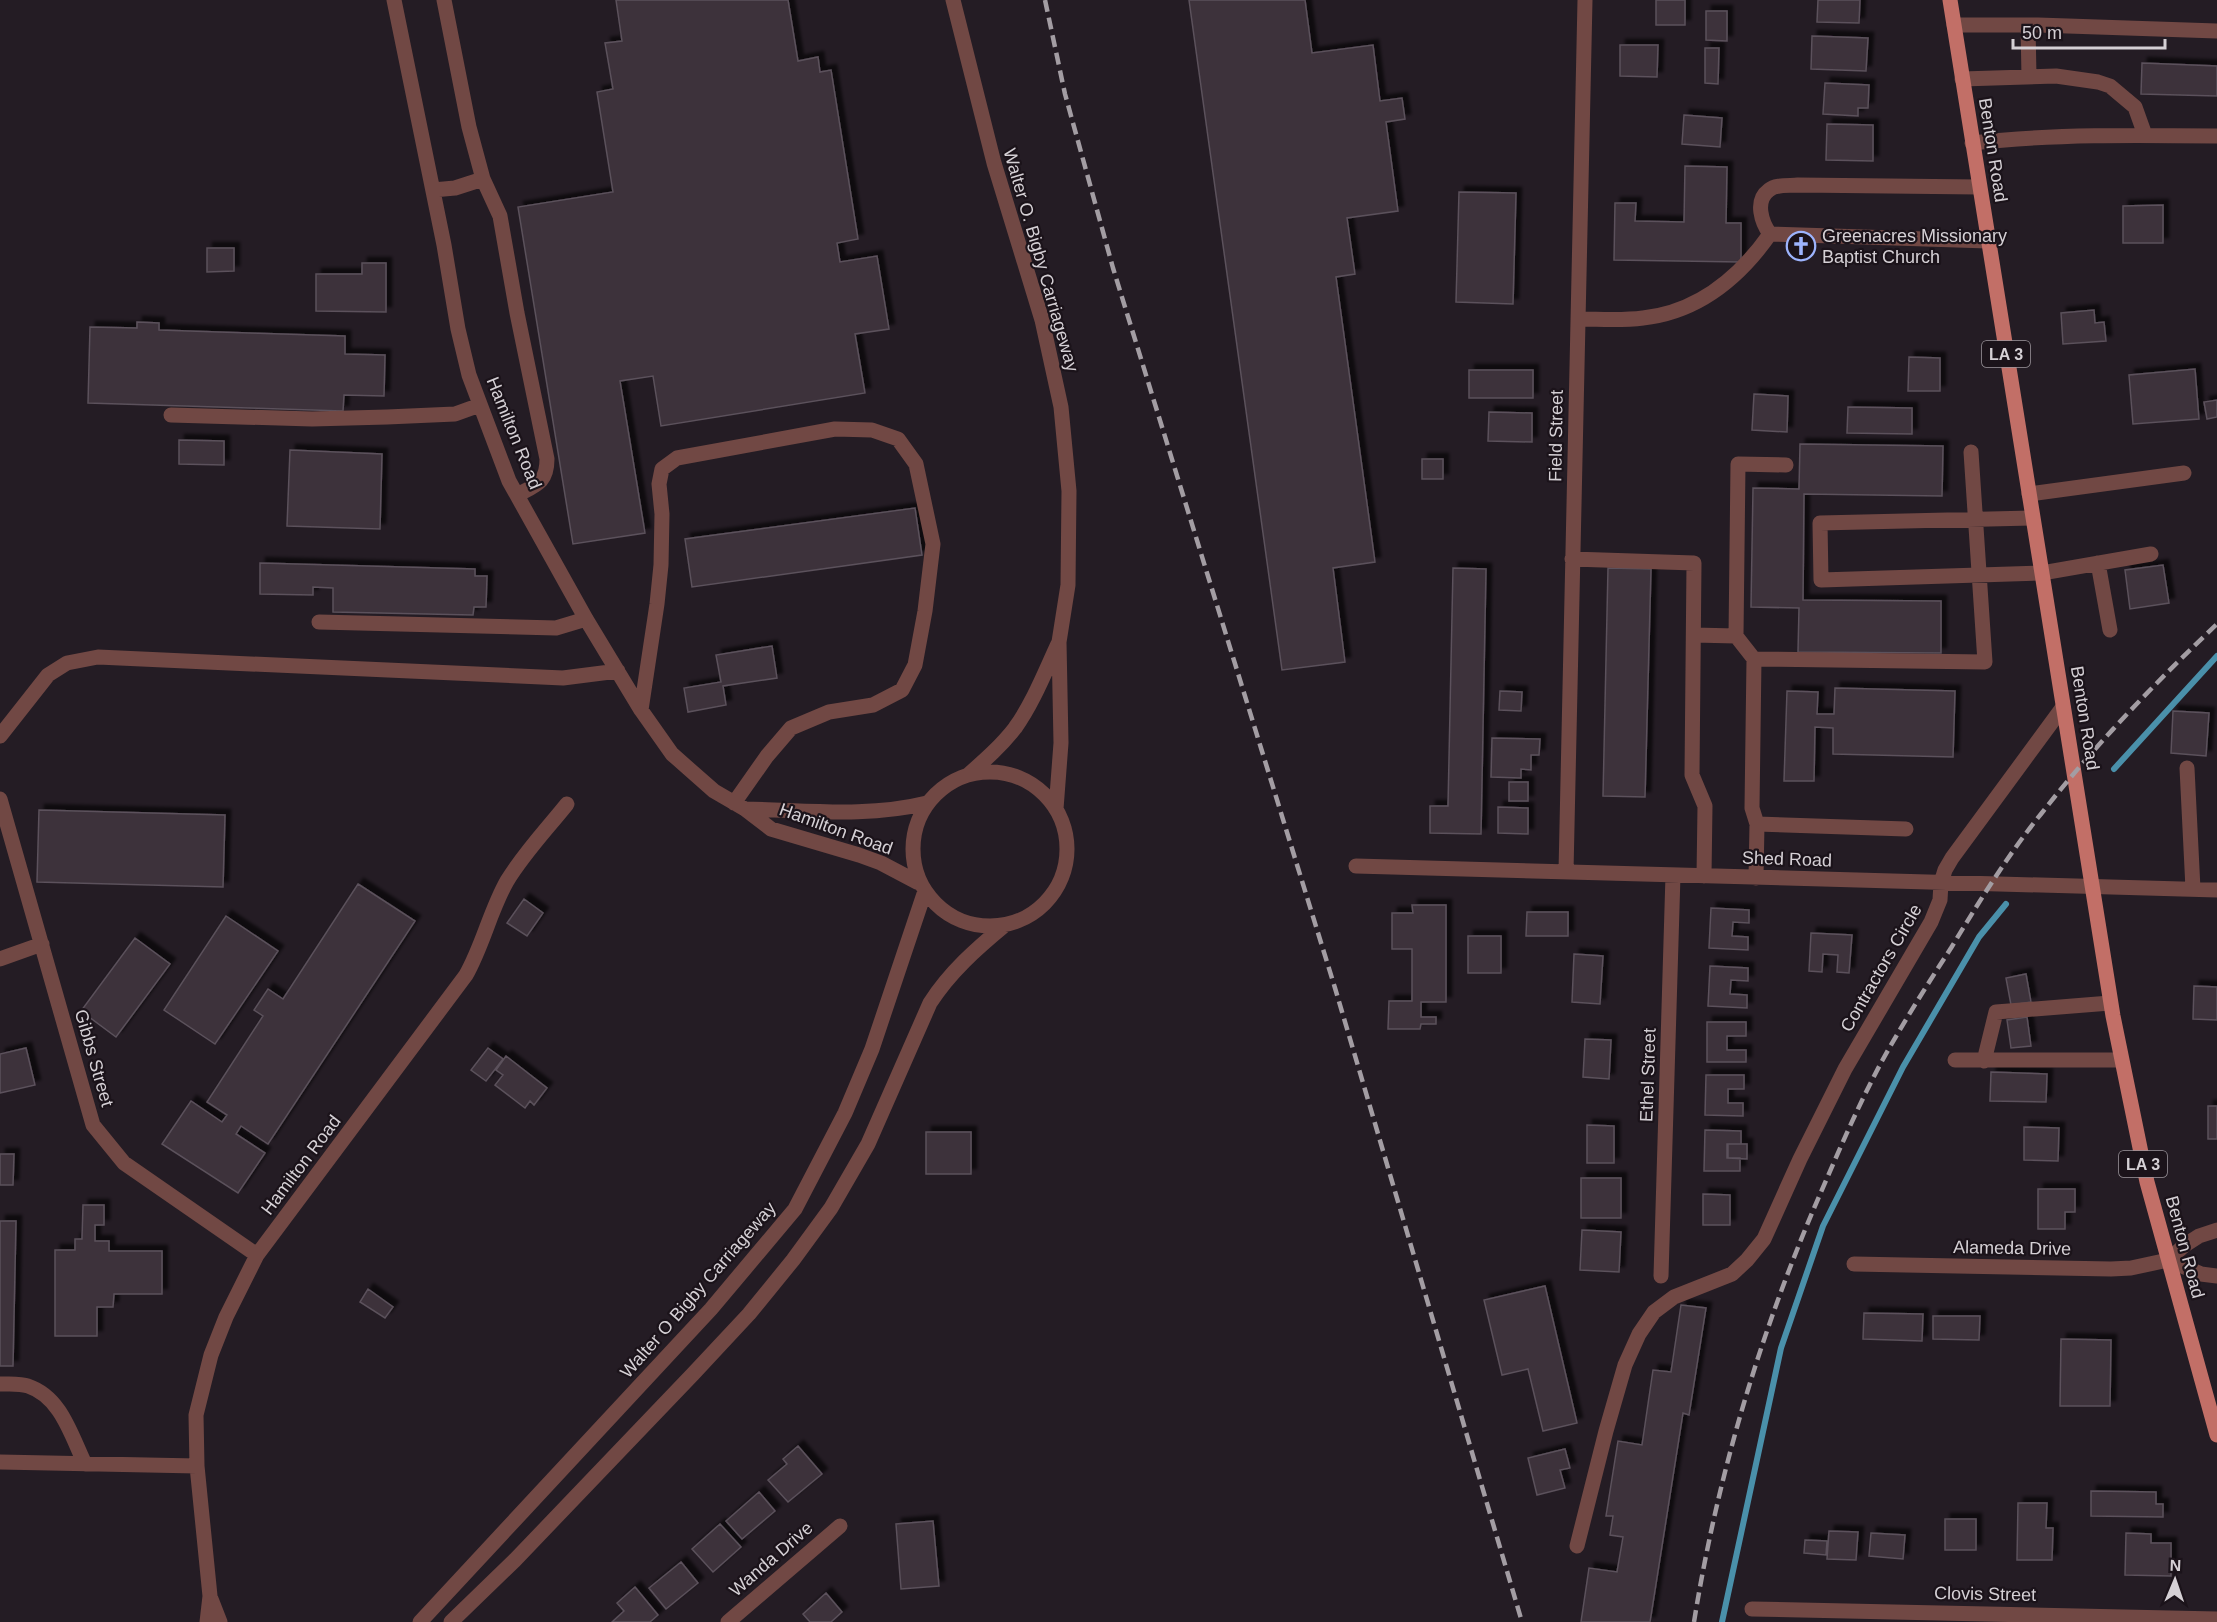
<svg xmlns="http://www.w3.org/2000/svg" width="2217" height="1622" viewBox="0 0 2217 1622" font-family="Arial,sans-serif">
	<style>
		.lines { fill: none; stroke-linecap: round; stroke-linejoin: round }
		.stream { stroke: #4a90aa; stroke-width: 6 }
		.building { fill: #3c323b; stroke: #5b515b; stroke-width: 1.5; filter: url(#shadow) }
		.minor { stroke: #714844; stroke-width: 15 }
		.major { stroke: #c26f67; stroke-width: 15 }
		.rail { stroke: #a39da3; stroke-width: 4.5; stroke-dasharray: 12 6; stroke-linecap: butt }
		.labels { text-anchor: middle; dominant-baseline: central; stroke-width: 4.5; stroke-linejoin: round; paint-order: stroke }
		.shield { fill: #1b131a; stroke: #9d979d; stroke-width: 1.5 }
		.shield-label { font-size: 16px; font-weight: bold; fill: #d5d0d5 }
		.street-label { font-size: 18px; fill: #d5d0d5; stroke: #1b131a }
		.poi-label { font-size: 18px; fill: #d5d0d5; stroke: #1b131a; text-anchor: start }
	</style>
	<defs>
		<filter id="shadow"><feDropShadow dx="5.5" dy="-5.5" stdDeviation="1.5" flood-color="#0009"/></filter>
	</defs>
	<rect width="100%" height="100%" fill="#241c24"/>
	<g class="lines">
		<path class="stream" d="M2114,769L2217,656
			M1722,1622L1781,1348L1823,1226L1903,1067L1979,937L2006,904"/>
	</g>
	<path class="building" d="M616,0H788L798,61L818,57L820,72L831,70L858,239L837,243L840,262L877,256L889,329L855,334L865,393L661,426L653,376L620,381L645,533L573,544L518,207L613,192L597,92L613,89L605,43L622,41Z
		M1189,0H1305L1312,53L1373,45L1380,101L1402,98L1405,119L1386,122L1398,211L1347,218L1355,274L1336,277L1375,562L1333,568L1345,662L1282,670Z
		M1656,0H1685V25H1656Z
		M1818,0H1860L1859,23L1817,22Z
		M1706,11H1727V41L1706,40Z
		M1812,36L1868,38L1866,71L1811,69Z
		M1620,45H1658L1657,77L1620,76Z
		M1705,48H1719L1718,84L1705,83Z
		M2142,63L2217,66V96L2141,94Z
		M1825,83L1869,85L1868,108H1858V116L1823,114Z
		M1684,115L1722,118L1720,147L1682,144Z
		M1827,124L1873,125V161L1826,160Z
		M1685,166L1727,167L1726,223H1741V262L1614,260L1615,203H1636L1635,221L1684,222Z
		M1459,192L1516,193L1513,304L1456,302Z
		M2163,205V243H2123V206Z
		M207,248H234V271L207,272Z
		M362,263H386V312L316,311V274H362Z
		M2094,310L2095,323L2104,322L2106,341L2063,344L2061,313Z
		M137,322L159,323V330L345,336V354L385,355L384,396L344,395L343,411L88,403L90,327L137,328Z
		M1909,357L1940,358V391H1908Z
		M2195,369L2199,419L2133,424L2129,375Z
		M1469,370H1533V398H1469Z
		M1754,394L1788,396L1787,432L1752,430Z
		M2217,400V417L2207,419L2204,402Z
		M1848,407L1912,408V434L1847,433Z
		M1489,412L1532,413V442L1488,441Z
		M179,440L224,441V465L179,464Z
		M1800,444L1943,446L1942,496L1804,494L1803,600L1941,601V653L1798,652L1799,608L1751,607L1753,488L1799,489Z
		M290,450L382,454L380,529L287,526Z
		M1422,459H1443V479H1422Z
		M915,508L922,555L692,587L685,539Z
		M260,563L475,569V576H487L486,607H474L473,615L333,612V588L313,587V595L260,594Z
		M2163,565L2169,603L2130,609L2125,570Z
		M1453,568L1486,569L1481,834L1430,833V806H1448Z
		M1608,568L1651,569L1645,797L1603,796Z
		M772,646L777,678L723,686L726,705L688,712L684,688L721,682L716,655Z
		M1835,688L1955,691L1953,757L1833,754V728L1815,727L1814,781H1784L1787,691L1818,692L1817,714H1834Z
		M1500,691L1522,692L1521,711L1499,710Z
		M2173,711L2209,713L2206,756L2171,753Z
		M1492,738L1540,739L1539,755H1531V770L1521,769V778L1491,777Z
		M1509,782H1528V801H1509Z
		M1498,807L1528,808V834L1498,833Z
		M39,810L225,815L223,887L37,882Z
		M358,884L415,921L268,1144L241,1126L236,1134L265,1153L238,1193L162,1144L191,1101L222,1122L227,1115L207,1102L263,1016L254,1010L268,989L283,999Z
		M524,899L543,913L527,936L507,923Z
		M1412,905H1446V1002H1421V1017H1436V1024H1421L1420,1029H1388L1389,1001H1412V949H1392V913H1413Z
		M1711,908L1749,910V923L1733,922L1732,936L1748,937V950L1709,948Z
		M1527,912H1568V936H1526Z
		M226,916L278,951L215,1044L164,1010Z
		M1811,933L1852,935L1849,973L1837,972L1838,955L1823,954L1822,972L1809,971Z
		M1468,936H1501V973H1468Z
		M135,938L170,964L116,1037L81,1011Z
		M1574,954L1603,956L1600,1004L1572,1002Z
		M1710,966L1748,968V981L1731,980L1730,994L1747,995V1008L1708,1006Z
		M2026,974L2031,1002L2011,1005L2006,978Z
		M2194,986L2217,987V1020L2193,1019Z
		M2027,1017L2031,1046L2011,1048L2007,1020Z
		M1707,1022H1746V1036H1727V1050H1746V1062H1707Z
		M1585,1039L1611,1040L1609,1079L1583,1077Z
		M26,1048L35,1085L0,1093V1054Z
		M488,1048L503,1059L486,1081L471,1070Z
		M506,1056L547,1088L534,1105L530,1101L525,1108L495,1085L503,1075L496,1070Z
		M1991,1072L2047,1074L2046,1102L1990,1101Z
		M1706,1075H1744V1089H1728V1103H1743V1116L1705,1115Z
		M2208,1106H2217V1139H2208Z
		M1587,1125L1614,1126V1163H1587Z
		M2024,1127L2059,1128L2058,1161L2024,1160Z
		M1705,1130L1741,1131V1144H1727V1158H1740V1171H1704Z
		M926,1132H971V1174H926Z
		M1728,1144H1747V1159L1728,1158Z
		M0,1154H14L13,1185H0Z
		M1581,1178H1621V1218H1581Z
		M2038,1189H2075V1212H2065V1229H2038Z
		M1703,1194L1730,1195V1225H1703Z
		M83,1205H104V1225H95V1241H109V1251H162V1294H114L113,1307H97V1336H55V1250H75V1239H82Z
		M0,1221H16L13,1366H0Z
		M1582,1230L1621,1232L1619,1272L1580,1270Z
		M1545,1286L1577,1423L1543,1431L1528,1369L1502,1375L1484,1300Z
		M368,1289L393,1307L385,1318L360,1302Z
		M1681,1305L1706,1308L1689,1415L1683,1413L1650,1622H1581L1589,1568L1617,1572L1623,1537L1610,1535L1613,1516H1606L1618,1441L1642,1445L1653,1370L1671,1372Z
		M1864,1313L1923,1314L1922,1341L1863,1339Z
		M1933,1316H1980L1979,1340L1933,1339Z
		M2061,1339L2111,1340L2110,1406H2060Z
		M798,1446L822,1474L788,1502L768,1480L787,1464L783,1459Z
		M1565,1449L1570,1468L1560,1470L1565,1488L1537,1495L1528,1458Z
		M2091,1491L2156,1492V1504H2163V1517L2091,1516Z
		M759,1492L775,1511L742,1539L726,1521Z
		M2018,1503H2047L2046,1528H2053L2052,1560H2017Z
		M1945,1519H1976V1550H1945Z
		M933,1521L939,1586L901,1589L896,1524Z
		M720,1524L741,1547L713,1572L692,1549Z
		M1829,1531L1858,1532L1856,1560L1827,1559Z
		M1871,1533L1905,1535L1903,1559L1869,1556Z
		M2126,1533L2151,1534V1543H2171V1576L2125,1575Z
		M1805,1540L1827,1541L1826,1555L1804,1553Z
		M681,1562L698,1583L666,1609L649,1588Z
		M635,1587L658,1615L650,1622H612L624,1611L617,1603Z
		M826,1593L842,1612L831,1622H810L803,1614Z"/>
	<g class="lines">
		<path class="minor" d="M394,0L444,245L458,329L469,375L509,481L586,619L641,710L672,754L714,791L745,809L771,829L859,855L881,863L917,882
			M444,0L469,127L483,179L500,216L517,313L547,459C547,483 536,485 517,495
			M953,0L994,163L1042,320L1061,407L1069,491L1068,585L1059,642L1061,743L1056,809
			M1954,25H2038L2217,31
			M2028,25L2029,77
			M1962,79L2056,76L2098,82L2110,86L2135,107L2145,135
			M1972,143C2053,134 2135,135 2217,136
			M433,190L455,188L483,179
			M1770,234L1988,241
			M1578,319C1599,319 1621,321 1643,318C1698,312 1739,278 1770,234C1762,223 1754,201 1769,190C1776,184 1790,186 1798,185L1979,187
			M171,415L312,419L387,417L455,414L480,405
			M2029,494L2184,473
			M2032,518L1820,523L1821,580L2042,573L2151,554
			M1572,559L1694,563L1692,775L1705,806L1704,876
			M2098,563L2110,630
			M319,622L556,628L586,619
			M1694,635L1736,636
			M1754,659L1985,662L1971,452
			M641,710L657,604L661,565L662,514L659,484L662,469L677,458L835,429L872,430L898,439L916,464L933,544L925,611L915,665L902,690L873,705L829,712L791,728L767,756L734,803
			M0,736L48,675L67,663L98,657L563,678L618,671
			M2187,768L2193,889
			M913 849a77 77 0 1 1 154 0a77 77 0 1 1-154 0Z
			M968,775C985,760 1001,746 1015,728C1033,703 1045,672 1058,644
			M0,799L93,1125L124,1163L257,1255
			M745,809C807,810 866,818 927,803
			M1757,824L1906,829
			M1356,866L2217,890
			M1566,872L1585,0
			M1756,878L1757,824L1752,808L1754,659L1736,636L1738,464L1786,465
			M0,959L42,944
			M1955,1060H2121
			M1984,1061L1996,1012L2110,1003
			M2168,1260L2201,1274L2217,1276
			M1854,1264L2111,1269L2131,1268L2168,1260L2185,1245L2199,1236L2217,1230
			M1661,1276L1673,875
			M0,1384C9,1384 20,1383 28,1386C61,1397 71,1435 85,1464
			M0,1462L197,1466
			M1577,1546L1606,1431L1625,1365L1639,1334L1654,1312L1674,1297L1732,1274L1747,1260L1764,1239L1800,1159L1845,1069L1931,922L1940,900L1941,883L1945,870L1952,858L2063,707
			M211,1599L220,1622
			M1752,1609L2217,1619
			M207,1622L210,1596L197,1466L196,1415L211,1355L226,1317L257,1255L466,975C483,945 490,911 507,881C524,853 547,829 567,804
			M420,1622L711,1309L795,1209L845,1113L872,1049L925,891
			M451,1622L515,1560L693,1374L749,1314L793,1260L831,1208L868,1144L930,1003C950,972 976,949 1005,925
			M728,1622L840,1526"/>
		<path class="major" d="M1950,0L2113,1016L2147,1182L2217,1435"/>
		<path class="rail" d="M1045,0L1065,94L1113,268L1335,988L1522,1622
			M1694,1622C1718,1473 1761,1330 1821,1192C1840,1148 1859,1104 1882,1061C1903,1023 1927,985 1951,948C1979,902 2007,856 2041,814C2094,746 2155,683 2217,624"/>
	</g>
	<defs>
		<g id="church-ring" transform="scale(1.5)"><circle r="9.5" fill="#1b131a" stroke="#9db4fd" stroke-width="1.5"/><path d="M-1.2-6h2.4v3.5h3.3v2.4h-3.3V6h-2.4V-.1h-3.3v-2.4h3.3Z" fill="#9db4fd"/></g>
	</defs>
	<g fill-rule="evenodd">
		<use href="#church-ring" x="1801" y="246"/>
	</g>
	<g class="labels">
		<g class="shield">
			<rect x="1982" y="341" width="48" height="26" rx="4.5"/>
			<rect x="2119" y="1151" width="48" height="26" rx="4.5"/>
		</g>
		<g class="shield-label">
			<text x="2006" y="354">LA 3</text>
			<text x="2143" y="1164">LA 3</text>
		</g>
		<g class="street-label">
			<text transform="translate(1993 150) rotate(81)">Benton Road</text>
			<text transform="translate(1041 260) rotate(74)">Walter O. Bigby Carriageway</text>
			<text transform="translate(514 433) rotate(68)">Hamilton Road</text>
			<text transform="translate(1556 436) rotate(-89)">Field Street</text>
			<text transform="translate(2085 718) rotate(81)">Benton Road</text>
			<text transform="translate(836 829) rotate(20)">Hamilton Road</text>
			<text transform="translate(1787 859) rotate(2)">Shed Road</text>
			<text transform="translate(1881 968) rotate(-60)">Contractors Circle</text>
			<text transform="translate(94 1058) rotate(74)">Gibbs Street</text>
			<text transform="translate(1648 1075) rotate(-88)">Ethel Street</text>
			<text transform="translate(301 1165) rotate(-53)">Hamilton Road</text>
			<text transform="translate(2185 1247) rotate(75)">Benton Road</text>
			<text transform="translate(2012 1248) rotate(1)">Alameda Drive</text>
			<text transform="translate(698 1290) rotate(-49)">Walter O Bigby Carriageway</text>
			<text transform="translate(771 1559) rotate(-41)">Wanda Drive</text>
			<text transform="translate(1985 1594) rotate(1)">Clovis Street</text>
		</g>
		<g class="poi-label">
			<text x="1822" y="236">Greenacres Missionary<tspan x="1822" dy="21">Baptist Church</tspan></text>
		</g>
	</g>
	<g transform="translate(2175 1580) rotate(2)" stroke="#1b131a" stroke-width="4.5" paint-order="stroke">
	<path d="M0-4.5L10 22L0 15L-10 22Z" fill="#d5d0d5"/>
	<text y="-9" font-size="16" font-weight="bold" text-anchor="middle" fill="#d5d0d5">N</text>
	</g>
	<path d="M2013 39v9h152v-9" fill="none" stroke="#d5d0d5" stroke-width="3"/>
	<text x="2022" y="39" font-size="18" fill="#d5d0d5" stroke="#1b131a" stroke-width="4.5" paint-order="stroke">50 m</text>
</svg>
